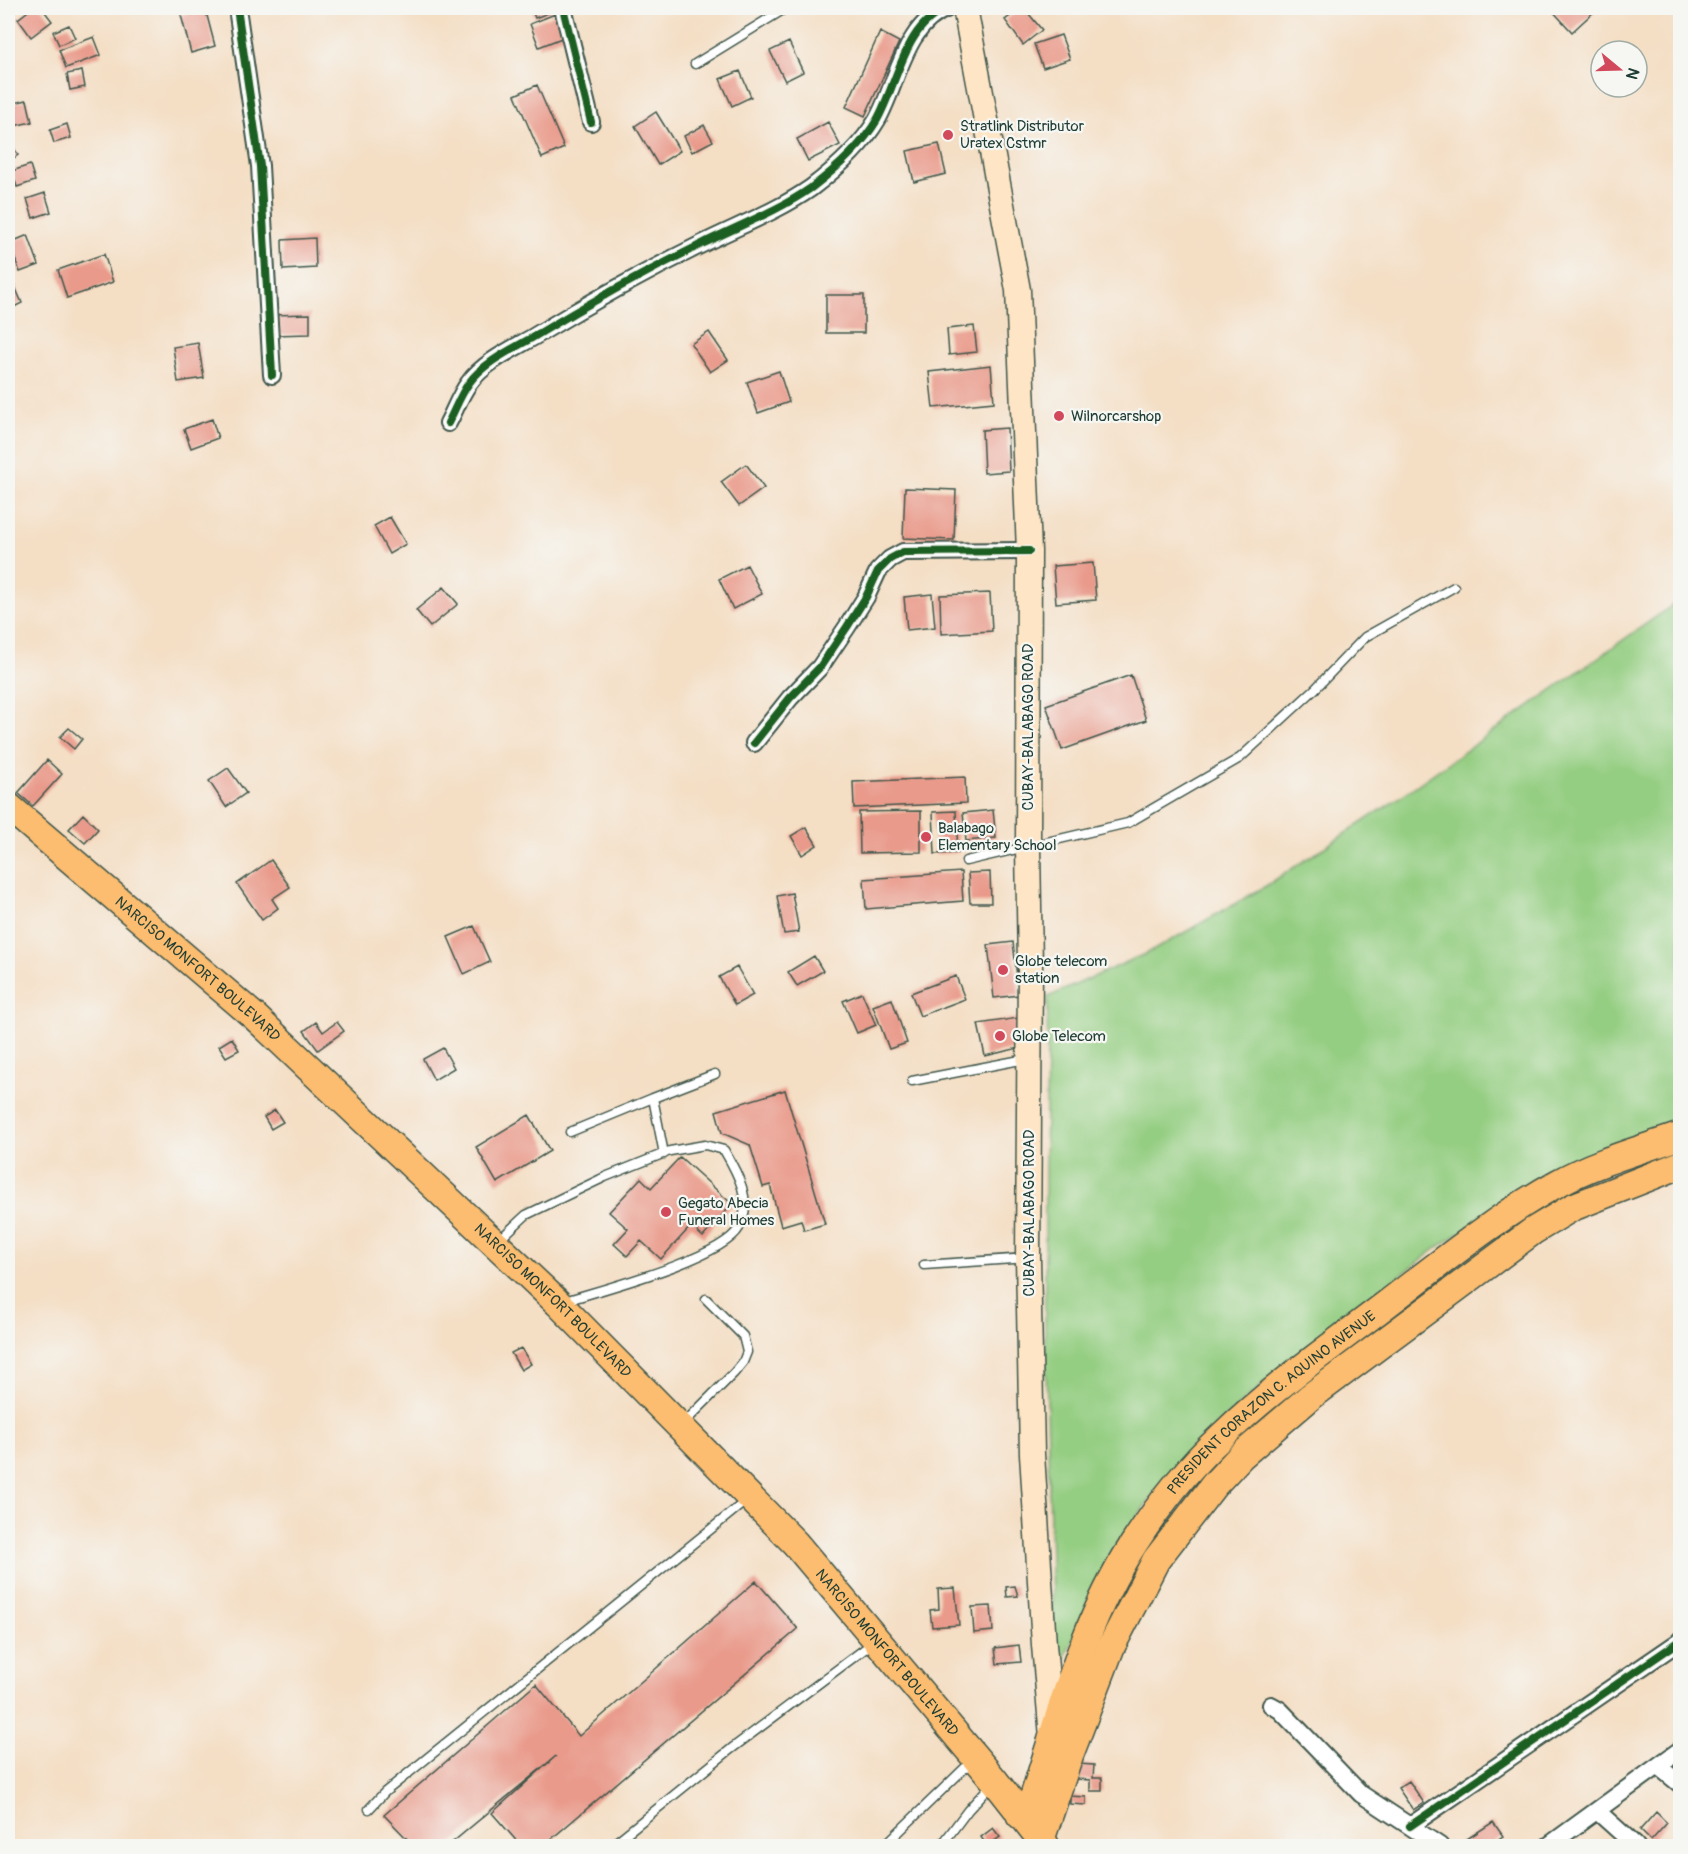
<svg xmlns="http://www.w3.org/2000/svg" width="1688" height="1854" viewBox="0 0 1688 1854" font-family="Pangolin,sans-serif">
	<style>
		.green { fill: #94ce82; stroke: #5a865b; stroke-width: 1.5 }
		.building { fill: #e99a8a }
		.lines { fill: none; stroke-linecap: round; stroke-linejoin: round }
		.lane-casing { stroke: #3f554a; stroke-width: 11 }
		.street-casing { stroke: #3f554a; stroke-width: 20 }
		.secondary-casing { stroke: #3f554a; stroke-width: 27 }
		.primary-casing { stroke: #3f554a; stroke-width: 30 }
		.lane { stroke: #fff; stroke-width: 8 }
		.street { stroke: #fff; stroke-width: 16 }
		.secondary { stroke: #fee5c5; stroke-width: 24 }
		.primary { stroke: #fcbd6f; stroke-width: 27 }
		.cycleway-casing { stroke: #f6f6f2; stroke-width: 11 }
		.cycleway { stroke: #1b5e20; stroke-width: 8 }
		.poi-dot { fill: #d1495b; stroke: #f6f6f2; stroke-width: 2 }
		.labels { text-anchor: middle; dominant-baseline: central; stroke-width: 4.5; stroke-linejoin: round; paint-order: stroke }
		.poi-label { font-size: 15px; fill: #1f3d34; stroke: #f6f6f2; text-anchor: start }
		.street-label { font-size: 15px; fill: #1f3d34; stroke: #f6f6f2 }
	</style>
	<rect width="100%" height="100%" fill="#f6f6f2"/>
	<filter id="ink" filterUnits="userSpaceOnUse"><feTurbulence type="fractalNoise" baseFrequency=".0167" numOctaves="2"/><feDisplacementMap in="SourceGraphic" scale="12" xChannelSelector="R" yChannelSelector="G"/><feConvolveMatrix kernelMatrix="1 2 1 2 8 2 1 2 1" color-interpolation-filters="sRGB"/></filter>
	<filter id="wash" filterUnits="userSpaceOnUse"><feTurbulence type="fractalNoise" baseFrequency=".008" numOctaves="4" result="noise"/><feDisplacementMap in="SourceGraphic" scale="24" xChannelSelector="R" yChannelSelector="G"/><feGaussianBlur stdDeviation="1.35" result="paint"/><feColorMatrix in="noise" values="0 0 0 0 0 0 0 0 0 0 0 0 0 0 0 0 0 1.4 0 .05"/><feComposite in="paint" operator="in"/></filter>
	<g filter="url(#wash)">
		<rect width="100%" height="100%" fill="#f4dec4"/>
		<path class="green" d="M1680,600V1120L1554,1172L1438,1247L1294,1357L1183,1455L1118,1542L1054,1680L1045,1327V1165L1048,997L1154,950L1266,886L1390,804Z"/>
		<g id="blocks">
			<path class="building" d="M32,8H42L52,21L31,37L18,19Z
				M205,8L215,46L191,53L181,15Z
				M531,8H561L535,18Z
				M1021,8H1024L1042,30L1023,45L1005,20Z
				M1550,8H1598L1572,32Z
				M555,14L564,37L539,47L530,24Z
				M69,25L75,38L59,45L53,32Z
				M880,32L899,42L865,116L846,107Z
				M1061,35L1070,59L1043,68L1034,44Z
				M94,37L101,55L66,68L59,50Z
				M789,42L803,72L785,81L770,51Z
				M82,71L85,87L70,90L67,74Z
				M740,71L751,97L732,106L720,79Z
				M537,85L564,148L542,158L515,95Z
				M27,100L32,122L13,126L9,104Z
				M656,112L680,151L658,165L635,126Z
				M828,122L840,145L808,161L797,139Z
				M67,124L71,138L54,143L50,130Z
				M704,125L713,141L692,152L684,136Z
				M9,140L18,155L8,162V141Z
				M939,144L946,174L914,182L907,151Z
				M30,165L35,181L17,187L12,171Z
				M45,193L51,212L33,218L27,199Z
				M28,235L39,265L20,272L9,243Z
				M315,238L316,268L283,270L282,240Z
				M104,254L113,282L67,298L58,270Z
				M13,282L22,303L8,310V285Z
				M826,295H864V333H826Z
				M310,314V334L273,335L272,315Z
				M974,326L977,352L949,355L947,329Z
				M709,332L728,360L710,372L691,344Z
				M198,343L204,378L178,382L173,347Z
				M991,365L994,402L933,408L929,372Z
				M779,371L789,402L758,413L747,382Z
				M212,419L218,438L191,448L184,429Z
				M1007,428L1009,471L984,473L982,430Z
				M746,464L764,488L739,506L721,482Z
				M905,488L956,490L954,540L903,538Z
				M390,517L406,544L389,554L374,526Z
				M1093,563L1096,600L1056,603L1053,566Z
				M747,565L762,594L733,609L719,579Z
				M444,587L458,604L430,627L416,610Z
				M990,593L992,631L941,634L940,595Z
				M932,594L935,627L907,630L904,597Z
				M1131,675L1146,720L1062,750L1046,705Z
				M69,728L82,739L74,749L60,737Z
				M47,760L62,774L33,806L18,793Z
				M228,768L246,793L226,807L209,781Z
				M965,777L966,803L854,808L853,782Z
				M993,810L996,838L966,841L963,813Z
				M921,811V852L860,853L859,812Z
				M956,811L958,853L935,854L933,812Z
				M83,814L98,829L85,843L69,829Z
				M806,827L817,845L802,855L791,836Z
				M271,860L290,887L272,899L278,908L262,920L237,884Z
				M961,872L963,901L866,909L864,879Z
				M990,872L991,903H970L968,873Z
				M792,893L799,932L784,934L777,896Z
				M474,926L490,962L464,974L448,937Z
				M1013,942L1019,995L994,998L988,945Z
				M814,956L823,971L797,986L788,972Z
				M737,967L753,995L735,1005L719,977Z
				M956,976L965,999L920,1016L911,993Z
				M862,993L876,1025L857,1033L843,1001Z
				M892,999L907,1043L889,1049L873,1006Z
				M1018,1018L1019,1048L985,1056L978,1024Z
				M316,1022L323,1032L337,1022L344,1031L318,1050L304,1031Z
				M232,1038L239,1050L226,1057L219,1046Z
				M443,1048L454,1068L434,1080L423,1059Z
				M785,1090L825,1224L804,1230L801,1220L781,1226L770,1185L763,1187L750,1145L722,1133L716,1111Z
				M275,1110L283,1122L271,1129L264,1117Z
				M529,1115L550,1151L497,1183L476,1147Z
				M680,1157L732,1204L703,1237L691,1226L661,1259L641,1241L627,1256L614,1244L628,1229L609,1212L641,1178L651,1188Z
				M521,1348L531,1364L521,1370L511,1353Z
				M756,1581L798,1629L543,1846H521L492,1813L556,1756L448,1846H414L384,1815L536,1684L579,1736Z
				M1015,1586L1018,1596L1007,1597L1006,1587Z
				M955,1588L959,1625L932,1627L930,1610L939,1609L938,1589Z
				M991,1606L993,1631L974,1633L972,1607Z
				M1019,1645L1021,1662L997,1664L995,1648Z
				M1077,1764L1094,1765L1093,1778H1102V1791H1090V1780L1076,1779Z
				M1409,1781L1424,1803L1413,1810L1398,1788Z
				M1070,1796L1086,1797V1805L1070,1804Z
				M1656,1812L1667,1823L1651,1841L1640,1830Z
				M1493,1822L1503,1836L1494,1842L1496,1844L1493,1846H1468L1464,1841Z
				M993,1828L1000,1837L987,1846L981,1837Z"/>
		</g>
	</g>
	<g filter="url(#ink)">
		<use href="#blocks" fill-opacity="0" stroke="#3f554a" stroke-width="1.5"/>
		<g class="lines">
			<g class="lane-casing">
				<path id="lane" d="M695,64L786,8
					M966,861L1128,823L1240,758L1315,689L1365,637L1454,587
					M912,1081L1026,1059
					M570,1132L653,1098
					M664,1154L653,1098L715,1074
					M497,1242L526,1215L605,1177L670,1151L705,1145L724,1150C737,1172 754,1202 739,1228C722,1259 599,1290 562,1302
					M924,1265L1027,1258
					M682,1425L734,1373L743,1362L747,1352L743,1336L706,1299
					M369,1809L385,1792L747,1500
					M611,1846L731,1749L874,1642
					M884,1846L972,1761
					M941,1846L968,1810L992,1784"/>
			</g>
			<g class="street-casing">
				<path id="street" d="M237,8L260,166L272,375
					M563,8L591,122
					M448,423C455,410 460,395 469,383C484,362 513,349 535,336C589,303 645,272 702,244C738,226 778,211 811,188C836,169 861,147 877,120C898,83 904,24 948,8
					M754,743L790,698L820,667L847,627L866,597L878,571L890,559L903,552L1029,551
					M1271,1705L1280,1710L1361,1794L1440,1846
					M1658,1766L1680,1784
					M1597,1811L1636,1846
					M1410,1826L1680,1641
					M1548,1846L1680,1750"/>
			</g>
			<g class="secondary-casing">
				<path id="secondary" d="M965,8L1018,290L1029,551L1028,847L1030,966L1028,1258L1032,1454L1044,1645L1052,1737"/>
			</g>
			<g class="primary-casing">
				<g id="primary">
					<path id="s1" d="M8,806L255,1017L558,1303L795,1543L995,1781L1046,1846"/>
					<path id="s2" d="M1020,1815L1030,1805L1034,1796C1062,1710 1083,1622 1133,1545C1158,1506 1188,1467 1222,1436C1273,1387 1332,1346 1388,1303C1443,1261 1498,1216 1558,1183C1596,1162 1640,1150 1680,1136"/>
					<path d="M1041,1839L1070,1754L1111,1647L1156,1560L1214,1485L1241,1456L1310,1397L1533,1231L1573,1207L1680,1165"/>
				</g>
			</g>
			<use href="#lane" class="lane"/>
			<use href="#street" class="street"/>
			<use href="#secondary" class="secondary"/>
			<use href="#primary" class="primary"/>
			<g class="cycleway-casing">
				<path id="cycleway" d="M237,8L260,166L272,375
					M563,8L591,122
					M448,423C455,410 460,395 469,383C484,362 513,349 535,336C589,303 645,272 702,244C738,226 778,211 811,188C836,169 861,147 877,120C898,83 904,24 948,8
					M754,743L790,698L820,667L847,627L866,597L878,571L890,559L903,552L1029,551
					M1410,1826L1680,1641"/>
			</g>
			<use href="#cycleway" class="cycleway"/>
		</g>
	</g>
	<g class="poi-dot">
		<circle cx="948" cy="135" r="6"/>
		<circle cx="1059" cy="416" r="6"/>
		<circle cx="926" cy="837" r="6"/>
		<circle cx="1003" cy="970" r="6"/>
		<circle cx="1000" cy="1036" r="6"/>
		<circle cx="666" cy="1212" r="6"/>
	</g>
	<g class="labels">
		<g class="poi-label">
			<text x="960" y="126">Stratlink Distributor<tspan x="960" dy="17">Uratex Cstmr</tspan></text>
			<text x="1071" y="416">Wilnorcarshop</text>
			<text x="938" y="828">Balabago<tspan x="938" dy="17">Elementary School</tspan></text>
			<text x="1015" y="961">Globe telecom<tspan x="1015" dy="17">station</tspan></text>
			<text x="1012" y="1036">Globe Telecom</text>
			<text x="678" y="1203">Gegato Abecia<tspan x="678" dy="17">Funeral Homes</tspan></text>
		</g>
		<g class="street-label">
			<text transform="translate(1028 727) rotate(-90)">CUBAY-BALABAGO ROAD</text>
			<text stroke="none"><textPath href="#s1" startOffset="250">NARCISO MONFORT BOULEVARD</textPath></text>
			<text transform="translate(1029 1213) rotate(-90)">CUBAY-BALABAGO ROAD</text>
			<text stroke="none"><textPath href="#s1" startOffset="736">NARCISO MONFORT BOULEVARD</textPath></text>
			<text stroke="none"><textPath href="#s2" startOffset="495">PRESIDENT CORAZON C. AQUINO AVENUE</textPath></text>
			<text stroke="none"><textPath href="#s1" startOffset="1222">NARCISO MONFORT BOULEVARD</textPath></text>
		</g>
	</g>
	<rect width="1688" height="1854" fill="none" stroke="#f6f6f2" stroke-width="30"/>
	<g transform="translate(1619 69) rotate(109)"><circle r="28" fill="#f6f6f2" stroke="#a0aca6" stroke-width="1.5"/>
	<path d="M0-4.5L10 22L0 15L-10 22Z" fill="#d1495b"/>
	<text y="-9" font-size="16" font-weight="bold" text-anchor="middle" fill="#1f3d34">N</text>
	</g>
</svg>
